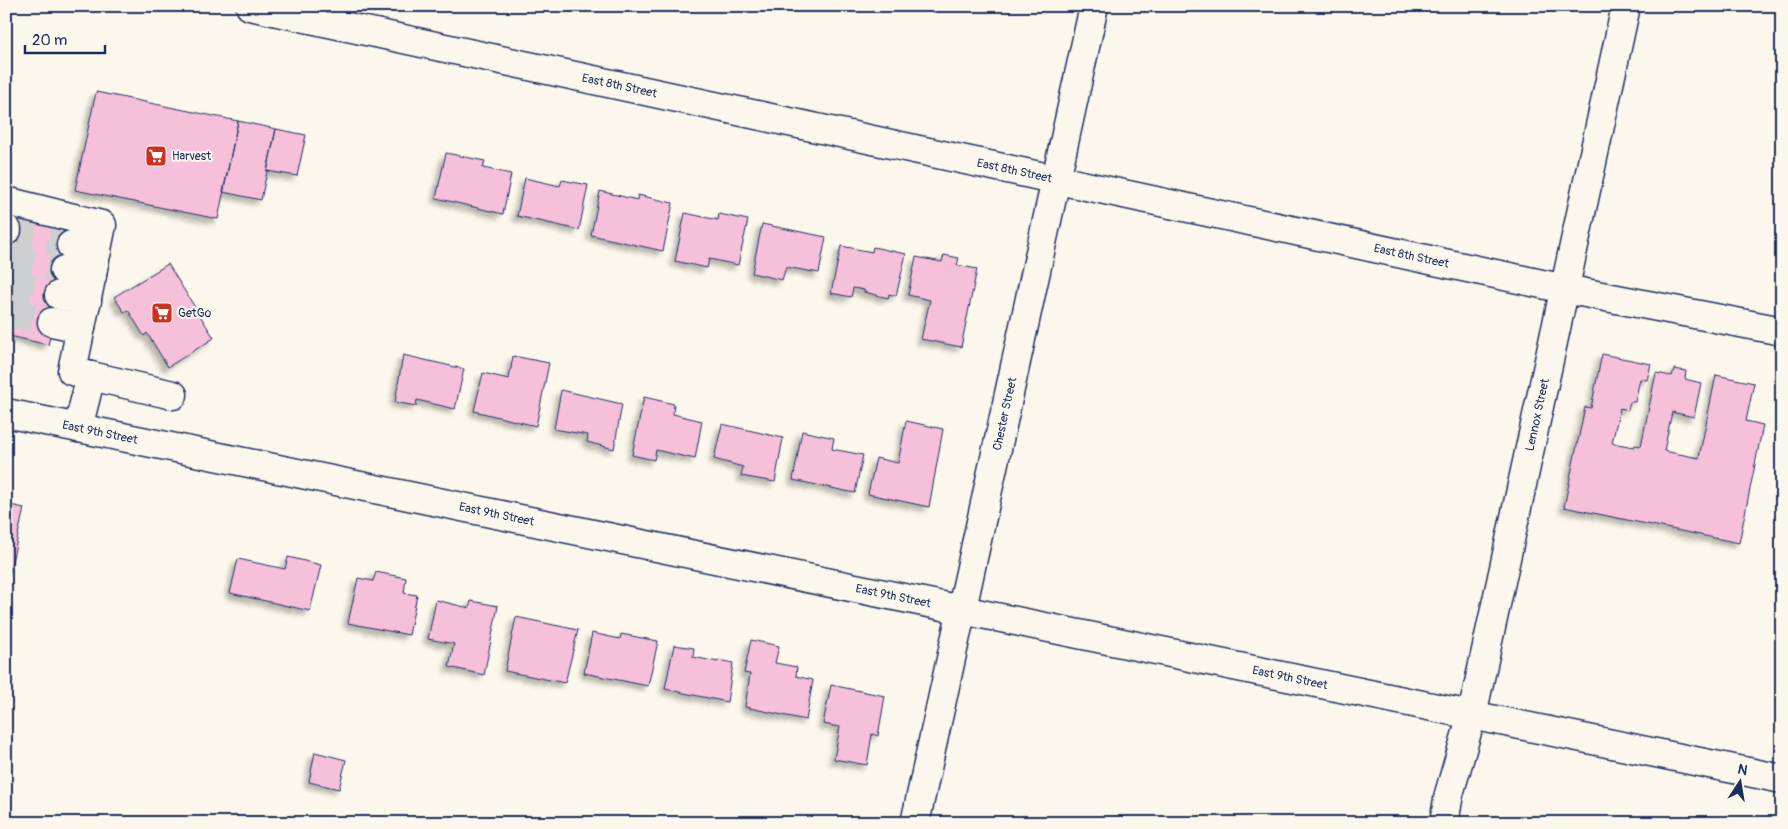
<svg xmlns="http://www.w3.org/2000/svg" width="1788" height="829" viewBox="0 0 1788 829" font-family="Pangolin,sans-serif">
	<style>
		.building { fill: #f6c0da; stroke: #1b2f5e; filter: url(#shadow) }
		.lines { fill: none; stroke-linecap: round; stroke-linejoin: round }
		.minor-tunnel { stroke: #cecfd0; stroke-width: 28; stroke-dasharray: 28 14; stroke-linecap: butt }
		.minor-casing { stroke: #1b2f5e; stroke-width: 31 }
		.minor { stroke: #fbf7ec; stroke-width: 28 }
		.labels { text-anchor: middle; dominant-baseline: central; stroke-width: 4; stroke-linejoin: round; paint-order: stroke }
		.street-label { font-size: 12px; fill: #1b2f5e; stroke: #fbf7ec }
		.poi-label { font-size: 12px; fill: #1b2f5e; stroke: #fbf7ec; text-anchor: start }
	</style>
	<defs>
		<filter id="shadow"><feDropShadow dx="-4.5" dy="4.5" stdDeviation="2.5" flood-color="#0004"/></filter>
	</defs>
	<rect width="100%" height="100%" fill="#fbf7ec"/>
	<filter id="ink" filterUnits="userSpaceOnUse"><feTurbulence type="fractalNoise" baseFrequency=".02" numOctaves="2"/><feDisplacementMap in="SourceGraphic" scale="10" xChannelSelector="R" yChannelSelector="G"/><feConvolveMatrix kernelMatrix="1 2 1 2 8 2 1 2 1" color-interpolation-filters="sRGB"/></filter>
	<g filter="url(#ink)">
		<path class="building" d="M96,92L238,121L218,219L75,190Z
			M238,121L276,129L261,200L223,192Z
			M276,129L306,135L297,176L267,171Z
			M446,153L485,161L483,168L511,174L503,214L436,198Z
			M525,178L560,186L562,180L588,185L579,230L517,216Z
			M600,191L637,200L638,195L673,203L663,251L591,235Z
			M11,212L75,227L48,345L6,335V233Z
			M685,213L718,220L719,214L748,220L738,265L709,259L707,268L675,261Z
			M762,224L826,237L819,273L786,267L782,280L752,273Z
			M841,246L872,252L873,247L906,254L896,296L889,294L888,298L864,292V290L853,288L851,297L831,293Z
			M944,255L959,258L957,265L977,269L961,347L921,339L930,300L908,295L916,257L942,262Z
			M168,264L214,338L168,367L147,333L144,336L128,310L124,312L114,297Z
			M1602,354L1651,364L1647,380L1640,379L1635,402H1630L1628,410L1620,408L1612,443L1634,447L1635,445L1641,446L1656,373L1672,376L1674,369L1686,371L1685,379L1701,383L1694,417L1672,412L1664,451L1699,458L1716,375L1754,383L1746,421L1763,425L1739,543L1564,507L1585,407L1591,408Z
			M403,355L464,369L455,409L417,400L416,406L395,402Z
			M513,356L549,363L536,426L474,411L483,373L509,379Z
			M561,390L622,404L614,449L587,442L588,435L554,429Z
			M644,397L674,404L673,414L702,421L695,459L656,450L654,460L632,455Z
			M906,421L943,429L929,507L868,494L876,458L898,463Z
			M722,424L783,438L775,482L741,476L743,467L714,459Z
			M802,431L834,438L832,449L863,455L855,493L793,480Z
			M6,504L24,508L6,589Z
			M288,557L321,565L310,611L230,593L238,559L285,569Z
			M376,572L406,578L404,593L417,595L409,635L348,623L358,578L373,581Z
			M436,600L469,608L471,601L498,606L484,675L449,667L454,644L428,639Z
			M516,617L578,630L565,683L505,671Z
			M592,633L620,639L621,634L658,641L648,686L584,673Z
			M751,640L779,646L775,663L797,667L796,676L813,680L806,720L745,707L750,674L744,673Z
			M674,645L694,648L693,657L718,662V660L733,663L727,702L665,689Z
			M831,685L885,696L878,736L872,734L867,765L834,759L840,727L823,724Z
			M315,752L346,760L339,789L309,782Z"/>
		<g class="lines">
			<path class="minor-tunnel" d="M7,230L71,245
				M6,257L64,270
				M6,283L59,295
				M6,312L52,322"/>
			<g class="minor-casing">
				<g id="minor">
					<path id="s1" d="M250,6L1565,289L1782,331"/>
					<path d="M6,201L102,225L72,371L91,376"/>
					<path d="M6,230H7"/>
					<path d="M71,245L97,251"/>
					<path d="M64,270L92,276"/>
					<path d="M59,295L87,301"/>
					<path d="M52,322L81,328"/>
					<path id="s2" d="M6,413L1782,779"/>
					<path d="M78,428L91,376L173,395"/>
					<path id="s3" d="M915,823L1094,6"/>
					<path id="s4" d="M1444,823L1449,794L1472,715L1626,6"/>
				</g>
			</g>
			<use href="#minor" class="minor"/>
		</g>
	</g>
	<defs>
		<g id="supermarket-square" transform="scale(1.125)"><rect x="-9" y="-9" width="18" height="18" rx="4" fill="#c8321e" stroke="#fbf7ec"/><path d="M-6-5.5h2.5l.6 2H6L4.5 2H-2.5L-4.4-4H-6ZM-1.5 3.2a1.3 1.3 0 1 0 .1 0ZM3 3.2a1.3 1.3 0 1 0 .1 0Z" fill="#fff"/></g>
	</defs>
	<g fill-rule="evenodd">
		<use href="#supermarket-square" x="156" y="156"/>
		<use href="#supermarket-square" x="162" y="313"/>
	</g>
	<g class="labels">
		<g class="street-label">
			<text stroke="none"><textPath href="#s1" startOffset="378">East 8th Street</textPath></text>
			<text stroke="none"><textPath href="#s1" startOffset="782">East 8th Street</textPath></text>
			<text stroke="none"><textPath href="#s1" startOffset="1188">East 8th Street</textPath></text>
			<text stroke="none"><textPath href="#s3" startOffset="419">Chester Street</textPath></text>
			<text stroke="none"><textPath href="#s4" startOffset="419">Lennox Street</textPath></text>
			<text stroke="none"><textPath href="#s2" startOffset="96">East 9th Street</textPath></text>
			<text stroke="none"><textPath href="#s2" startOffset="501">East 9th Street</textPath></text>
			<text stroke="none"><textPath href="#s2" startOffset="906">East 9th Street</textPath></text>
			<text stroke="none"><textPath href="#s2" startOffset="1311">East 9th Street</textPath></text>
		</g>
		<g class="poi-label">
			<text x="172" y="156">Harvest</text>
			<text x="178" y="313">GetGo</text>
		</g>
	</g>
	<rect width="1788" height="829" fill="none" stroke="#fbf7ec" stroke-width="25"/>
	<rect x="12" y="12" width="1763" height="804" fill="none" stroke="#1b2f5e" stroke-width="2" filter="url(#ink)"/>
	<g transform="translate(1740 782) rotate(12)" stroke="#fbf7ec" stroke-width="4" paint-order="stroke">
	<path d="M0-4L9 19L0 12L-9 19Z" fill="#1b2f5e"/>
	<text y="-8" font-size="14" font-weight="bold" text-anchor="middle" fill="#1b2f5e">N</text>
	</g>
	<path d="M25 45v8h80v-8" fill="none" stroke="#1b2f5e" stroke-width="2.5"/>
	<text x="32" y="45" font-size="15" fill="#1b2f5e" stroke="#fbf7ec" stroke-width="4" paint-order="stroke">20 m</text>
</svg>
